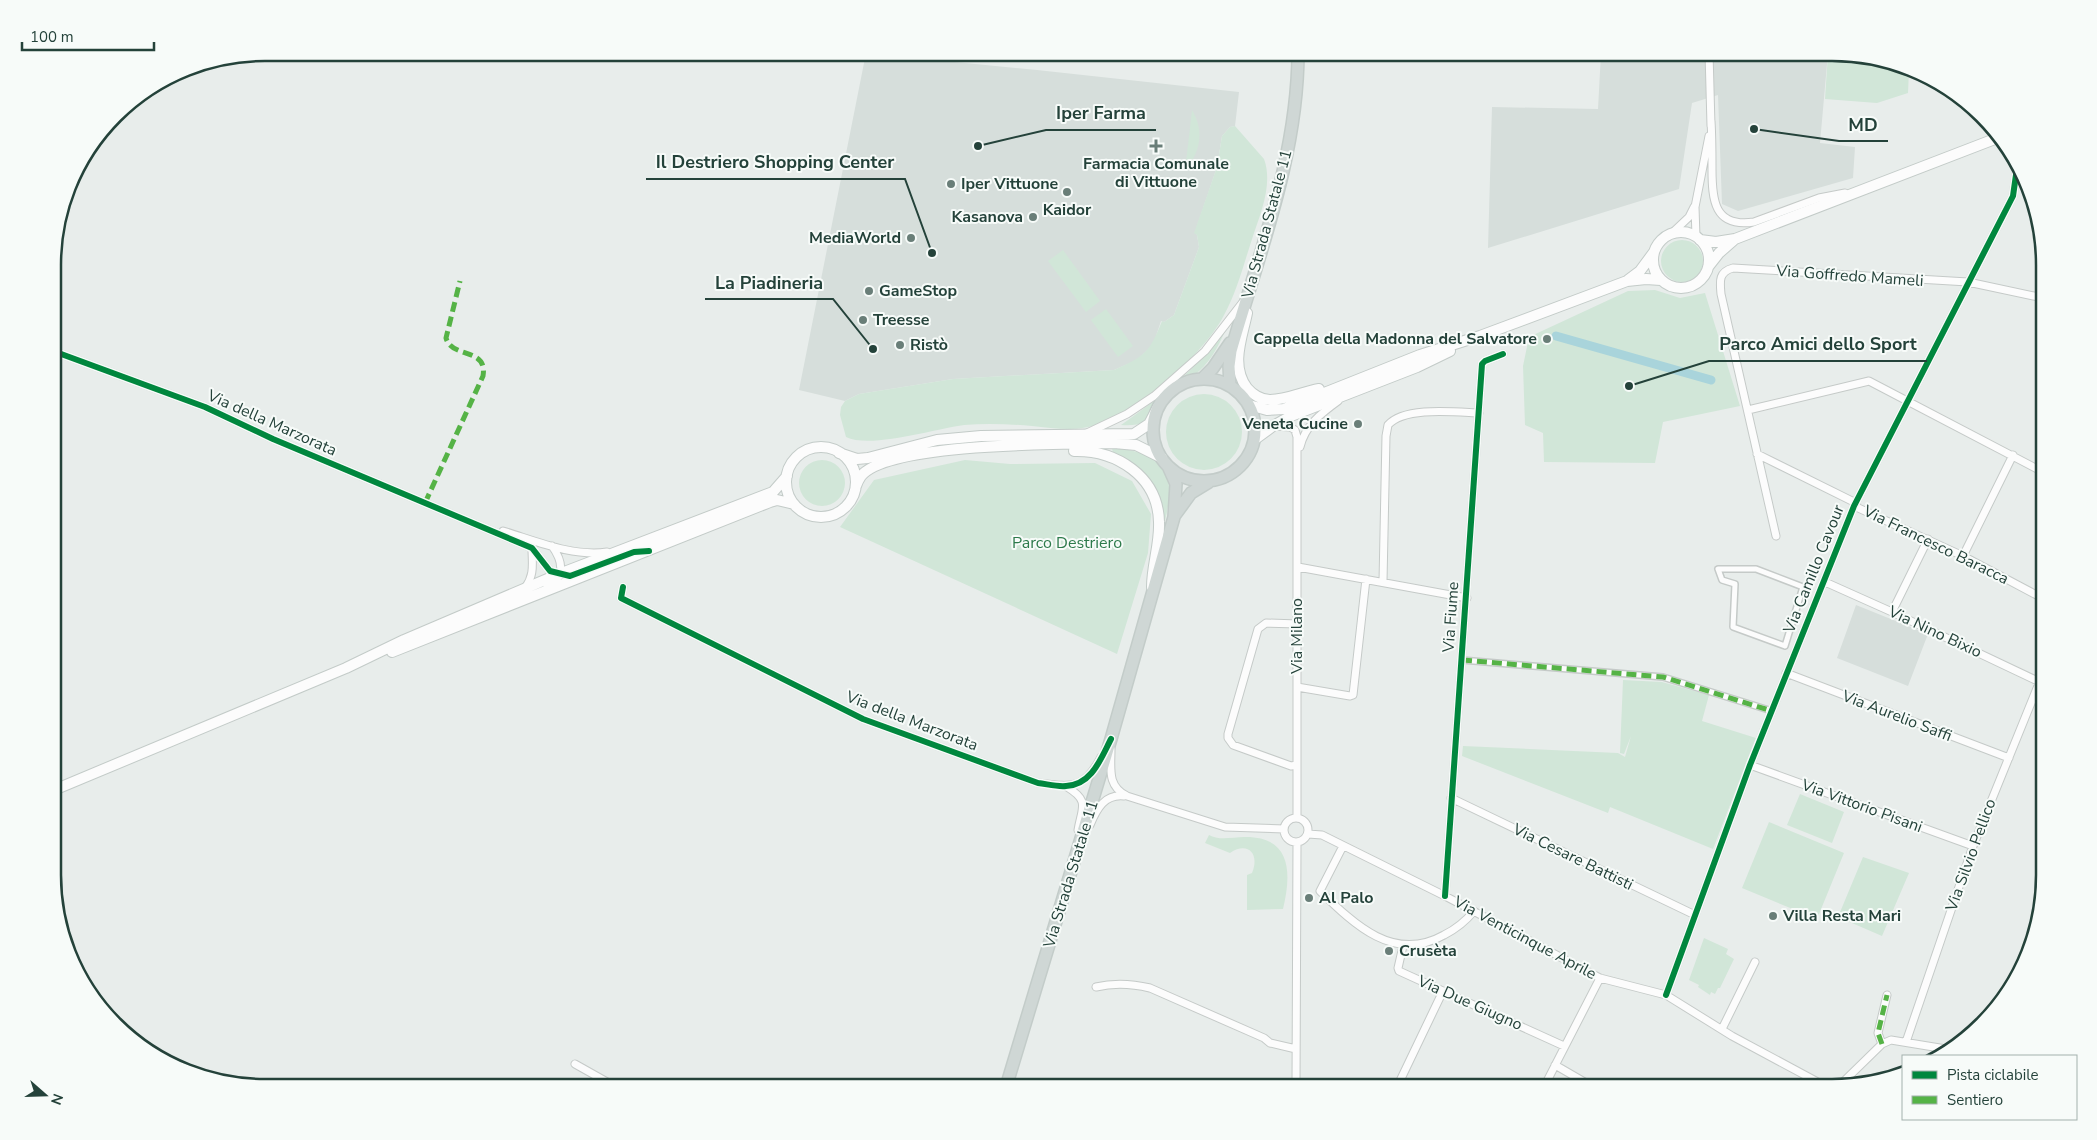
<svg xmlns="http://www.w3.org/2000/svg" width="2097" height="1140" viewBox="0 0 2097 1140" font-family="'Nunito Sans',sans-serif">
	<style>
		.built { fill: #d6dedb }
		.green { fill: #d1e6d8 }
		.lines { fill: none; stroke-linecap: round; stroke-linejoin: round }
		.canal { stroke: #a9d4db; stroke-width: 9 }
		.pedestrian-casing { stroke: #c5cac8; stroke-width: 8 }
		.minor-casing { stroke: #c5cac8; stroke-width: 9 }
		.secondary-casing { stroke: #c3cbc8; stroke-width: 12 }
		.primary-casing { stroke: #c3ccc9; stroke-width: 14 }
		.pedestrian { stroke: #fcfcfc; stroke-width: 5 }
		.minor { stroke: #fcfcfc; stroke-width: 7 }
		.secondary { stroke: #fcfcfc; stroke-width: 10 }
		.primary { stroke: #cfd7d5; stroke-width: 11 }
		.quiet { stroke: #55b346; stroke-width: 5; stroke-dasharray: 10 5; stroke-linecap: butt }
		.cycleway-casing { stroke: #f7fbf9; stroke-width: 9 }
		.cycleway { stroke: #00873e; stroke-width: 6 }
		.poi-dot { fill: #697e78; stroke: #f7fbf9; stroke-width: 2 }
		.labels { text-anchor: middle; dominant-baseline: central; stroke-width: 4; stroke-linejoin: round; paint-order: stroke }
		.poi-label { font-size: 16px; font-weight: bold; fill: #24423a; stroke: #f7fbf9; text-anchor: start }
		.street-label { font-size: 16px; fill: #24423a; stroke: #f7fbf9 }
		.park-label { font-size: 16px; fill: #2d7a4b; stroke: #f7fbf9 }
		.rim { fill: none; stroke: #24423a; stroke-width: 2.5 }
		.leader { fill: none; stroke: #24423a; stroke-width: 2 }
		.callout-dot { fill: #24423a; stroke: #f7fbf9; stroke-width: 2 }
		.callout-label { font-size: 18px; text-anchor: middle; font-weight: bold; fill: #24423a; stroke: #f7fbf9; stroke-width: 4; stroke-linejoin: round; paint-order: stroke }
	</style>
	<rect width="100%" height="100%" fill="#e8edeb"/>
	<path class="built" d="M866,53L912,61L935,60L1037,70L1239,92L1235,126L1230,127L1222,136L1217,167L1195,232L1197,235L1199,247L1174,315L1164,322L1161,321L1153,345L1137,360L1114,370L953,379L859,394L845,401L799,390Z
		M1601,53H1828L1820,143L1855,147L1853,178L1738,211L1722,204L1718,95L1692,103L1679,189L1488,248L1492,107L1598,109Z
		M1856,605L1928,634L1908,686L1837,658Z"/>
	<path class="green" d="M1828,53L1909,70L1908,93L1877,103L1825,99Z
		M1192,110C1205,132 1200,152 1185,171Z
		M1235,126L1264,159C1273,183 1261,213 1253,236C1244,263 1237,292 1223,317C1202,356 1138,411 1096,425C1075,432 1053,428 1032,426C1010,424 986,423 964,425C935,429 870,449 846,437L840,415L841,407L845,401L859,394L953,379L1114,370C1145,356 1149,353 1162,321L1164,322L1174,315L1199,247L1197,235L1194,233L1217,167L1222,136L1230,127Z
		M1661 261a21 21 0 1 1 42 0a21 21 0 1 1-42 0Z
		M1063,250L1100,301L1086,312L1048,261Z
		M1655,290L1680,298L1705,293L1740,406L1663,422L1655,463L1544,462L1543,433L1525,425L1523,366L1529,337L1628,291Z
		M1106,309L1133,346L1118,357L1091,320Z
		M1226,329C1218,347 1209,365 1193,376C1185,381 1176,384 1169,390C1147,407 1157,428 1121,425C1159,398 1199,368 1226,329Z
		M1166 432a38 38 0 1 1 76 0a38 38 0 1 1-76 0Z
		M1112,448C1165,452 1177,472 1165,521C1162,516 1162,506 1160,499C1151,476 1134,463 1113,453Z
		M799 483a23 23 0 1 1 46 0a23 23 0 1 1-46 0Z
		M965,460L1010,464L1095,463L1132,481L1151,514L1148,553L1117,654L840,527L874,480Z
		M1623,680L1662,682L1709,695L1702,721L1756,738L1713,849L1610,807L1608,813L1462,756L1463,746L1618,753L1625,757L1631,736L1624,754L1620,753Z
		M1800,794L1844,812L1832,843L1787,825Z
		M1769,822L1844,853L1817,919L1742,888Z
		M1209,835C1219,841 1233,837 1244,837C1291,836 1292,872 1283,909L1247,910V875L1252,873C1260,854 1248,841 1230,853L1205,843Z
		M1863,857L1909,873L1882,936L1838,917Z
		M1704,938L1728,949L1726,954L1734,959L1720,988H1718L1715,994L1711,992L1710,995L1698,987L1699,985L1689,980Z"/>
	<g class="lines">
		<path class="canal" d="M1556,336L1711,380"/>
		<g class="pedestrian-casing">
			<path id="pedestrian" d="M1718,569H1756L1803,587L1785,646L1733,627L1735,584L1722,580Z
				M1462,660L1663,677L1772,711"/>
		</g>
		<g class="minor-casing">
			<path id="minor" d="M1709,52L1711,126
				M1711,121C1712,137 1712,153 1712,169C1712,200 1714,228 1754,222L1819,198L1845,193
				M1670,235L1689,217L1694,207
				M1696,237L1695,207L1709,136
				M53,351L205,407L273,439L532,548L550,571L559,574
				M1748,410L1869,381L2043,472
				M1274,426L1290,427L1295,430L1297,437V818
				M1087,433L1127,414L1154,396L1205,351L1243,302
				M1300,447C1305,426 1320,414 1338,401
				M1757,454L1856,503
				M1854,506L1963,556L2044,599
				M503,531C536,541 573,557 607,552
				M1776,536L1721,294C1720,282 1718,272 1733,268L1968,282L2043,298
				M1963,556L2013,455
				M1298,567L1467,598
				M1383,582L1386,436L1388,425C1404,406 1456,412 1479,413
				M1825,582L1892,612L2044,684
				M547,586C567,577 562,560 552,546
				M623,587L621,598L863,719L1038,783C1072,787 1084,790 1101,757
				M525,588C535,574 532,564 532,548
				M1892,612L1928,539
				M1786,673L2009,758
				M1297,687L1350,696L1353,695L1366,579
				M1111,749C1111,769 1107,786 1127,796L1225,827L1284,829
				M1297,765L1291,766L1233,745L1228,738V734L1258,629L1266,623L1298,624
				M1750,765L1973,846
				M1067,787C1090,801 1082,807 1078,830
				M1451,798L1695,915
				M1284 830a12 12 0 1 1 24 0a12 12 0 1 1-24 0Z
				M1090,825C1097,808 1105,794 1124,796
				M1308,834L1322,835L1445,896L1600,978L1666,995L1732,1036L1827,1087
				M1343,846L1320,891C1355,925 1394,963 1444,935C1456,929 1465,922 1474,911
				M1445,896L1482,364L1485,361L1503,354
				M1403,946L1398,968L1399,971L1564,1046
				M1096,987C1113,983 1133,984 1150,988L1264,1038L1270,1043L1296,1049
				M1666,995L1750,765L1854,506L2013,196L2017,168
				M1722,1029L1755,962
				M1906,1042L1973,846L2044,671
				M1882,1044L1878,1033L1887,995
				M575,1064L616,1087
				M1555,1065L1593,1087
				M1296,1087L1297,842
				M1397,1087L1443,991
				M1544,1087L1600,978
				M1838,1087L1882,1044L1891,1040L1952,1050"/>
		</g>
		<g class="secondary-casing">
			<path id="secondary" d="M1653 260a28 28 0 1 1 56 0a28 28 0 1 1-56 0Z
				M1700,240L1716,242L1735,239L2000,137
				M1708,267L1719,253L1735,239
				M1628,280L1640,271L1654,252
				M1247,313C1242,338 1230,365 1247,388C1252,394 1261,400 1270,400C1287,400 1302,392 1319,389
				M1249,405L1267,410L1284,409L1420,355L1480,336L1627,281L1646,279L1661,280
				M1254,440L1273,426L1291,416L1417,367L1450,351
				M786 482a35 35 0 1 1 70 0a35 35 0 1 1-70 0Z
				M1074,451C1116,450 1158,476 1159,522C1160,544 1152,565 1152,587
				M839,453L857,459L868,458L937,440L981,436L1134,434L1149,424L1158,407
				M856,486C857,483 859,479 861,476C889,442 1067,444 1114,443L1136,445L1162,458
				M392,652L770,502L777,500L794,504
				M54,790L346,668L404,640L559,574L773,492L787,476"/>
		</g>
		<g class="primary-casing">
			<path id="primary" d="M1202,379L1213,368L1230,343
				M1153 430a51 51 0 1 1 102 0a51 51 0 1 1-102 0Z
				M1230,386L1229,366L1231,351C1259,253 1298,156 1298,52
				M1175,515L1191,493L1209,482
				M1006,1087L1111,739L1174,517L1176,484L1168,466"/>
		</g>
		<use href="#pedestrian" class="pedestrian"/>
		<use href="#minor" class="minor"/>
		<use href="#secondary" class="secondary"/>
		<use href="#primary" class="primary"/>
		<path class="quiet" d="M425,503L483,376C488,347 452,359 446,338L460,281
			M1462,660L1663,677L1772,711
			M1882,1044L1878,1033L1887,995"/>
		<g class="cycleway-casing">
			<path id="cycleway" d="M53,351L205,407L273,439L532,548L550,571L570,576L634,552L649,551
				M623,587L621,598L863,719L1038,783C1047,784 1057,787 1066,786C1092,785 1101,758 1111,739
				M1445,896L1482,364L1485,361L1503,354
				M1666,995L1750,765L1854,506L2013,196L2017,168"/>
		</g>
		<use href="#cycleway" class="cycleway"/>
	</g>
	<g class="poi-dot">
		<path d="M1153.5 138.5h5v5h5v5h-5v5h-5v-5h-5v-5h5z"/>
		<circle cx="951" cy="184" r="5"/>
		<circle cx="1067" cy="192" r="5"/>
		<circle cx="1033" cy="217" r="5"/>
		<circle cx="911" cy="238" r="5"/>
		<circle cx="869" cy="291" r="5"/>
		<circle cx="863" cy="320" r="5"/>
		<circle cx="1547" cy="339" r="5"/>
		<circle cx="900" cy="345" r="5"/>
		<circle cx="1358" cy="424" r="5"/>
		<circle cx="1309" cy="898" r="5"/>
		<circle cx="1773" cy="916" r="5"/>
		<circle cx="1389" cy="951" r="5"/>
	</g>
	<g class="labels">
		<g class="poi-label">
			<text x="1156" y="164" text-anchor="middle">Farmacia Comunale<tspan x="1156" dy="18">di Vittuone</tspan></text>
			<text x="961" y="184">Iper Vittuone</text>
			<text x="1067" y="210" text-anchor="middle">Kaidor</text>
			<text x="1023" y="217" text-anchor="end">Kasanova</text>
			<text x="901" y="238" text-anchor="end">MediaWorld</text>
			<text x="879" y="291">GameStop</text>
			<text x="873" y="320">Treesse</text>
			<text x="1537" y="339" text-anchor="end">Cappella della Madonna del Salvatore</text>
			<text x="910" y="345">Ristò</text>
			<text x="1348" y="424" text-anchor="end">Veneta Cucine</text>
			<text x="1319" y="898">Al Palo</text>
			<text x="1783" y="916">Villa Resta Mari</text>
			<text x="1399" y="951">Crusèta</text>
		</g>
		<g class="street-label">
			<text transform="translate(1267 224) rotate(-75)">Via Strada Statale 11</text>
			<text transform="translate(1850 276) rotate(4)">Via Goffredo Mameli</text>
			<text transform="translate(272 423) rotate(24)">Via della Marzorata</text>
			<text transform="translate(1936 545) rotate(26)">Via Francesco Baracca</text>
			<text transform="translate(1814 569) rotate(-68)">Via Camillo Cavour</text>
			<text transform="translate(1451 617) rotate(-86)">Via Fiume</text>
			<text transform="translate(1935 632) rotate(25)">Via Nino Bixio</text>
			<text transform="translate(1297 636) rotate(-90)">Via Milano</text>
			<text transform="translate(1897 716) rotate(21)">Via Aurelio Saffi</text>
			<text transform="translate(912 721) rotate(21)">Via della Marzorata</text>
			<text transform="translate(1862 806) rotate(20)">Via Vittorio Pisani</text>
			<text transform="translate(1971 855) rotate(-70)">Via Silvio Pellico</text>
			<text transform="translate(1573 857) rotate(26)">Via Cesare Battisti</text>
			<text transform="translate(1071 874) rotate(-73)">Via Strada Statale 11</text>
			<text transform="translate(1525 938) rotate(28)">Via Venticinque Aprile</text>
			<text transform="translate(1470 1003) rotate(24)">Via Due Giugno</text>
		</g>
		<g class="park-label">
			<text x="1067" y="543">Parco Destriero</text>
		</g>
	</g>
	<path d="M0 0H2097V1140H0ZM265 61H1832A204 204 0 0 1 2036 265V875A204 204 0 0 1 1832 1079H265A204 204 0 0 1 61 875V265A204 204 0 0 1 265 61Z" fill="#f7fbf9" fill-rule="evenodd"/>
	<path class="rim" d="M265 61H1832A204 204 0 0 1 2036 265V875A204 204 0 0 1 1832 1079H265A204 204 0 0 1 61 875V265A204 204 0 0 1 265 61Z"/>
	<path class="leader" d="M978 146L1046 130H1156M1754 129L1839 141H1888M932 253L905 179H646M873 349L833 299H705M1629 386L1709 361H1927"/>
	<g class="callout-dot">
		<circle cx="978" cy="146" r="5"/>
		<circle cx="1754" cy="129" r="5"/>
		<circle cx="932" cy="253" r="5"/>
		<circle cx="873" cy="349" r="5"/>
		<circle cx="1629" cy="386" r="5"/>
	</g>
	<g class="callout-label">
		<text x="1101" y="119">Iper Farma</text>
		<text x="1863" y="131">MD</text>
		<text x="775" y="168">Il Destriero Shopping Center</text>
		<text x="769" y="289">La Piadineria</text>
		<text x="1818" y="350">Parco Amici dello Sport</text>
	</g>
	<rect x="1902" y="1055" width="175" height="65" fill="#f7fbf9" stroke="#a3b1ad"/>
	<rect x="1912" y="1071" width="25" height="8" fill="#00873e" stroke="#a3b1ad"/>
	<text x="1947" y="1080" font-size="15" fill="#24423a">Pista ciclabile</text>
	<rect x="1912" y="1096" width="25" height="8" fill="#55b346" stroke="#a3b1ad"/>
	<text x="1947" y="1105" font-size="15" fill="#24423a">Sentiero</text>
	<g transform="translate(45 1095) rotate(110)" stroke="#f7fbf9" stroke-width="4" paint-order="stroke">
	<path d="M0-4L9 19L0 12L-9 19Z" fill="#24423a"/>
	<text y="-8" font-size="14" font-weight="bold" text-anchor="middle" fill="#24423a">N</text>
	</g>
	<path d="M22 42v8h132v-8" fill="none" stroke="#24423a" stroke-width="2.5"/>
	<text x="30" y="42" font-size="15" fill="#24423a" stroke="#f7fbf9" stroke-width="4" paint-order="stroke">100 m</text>
</svg>
